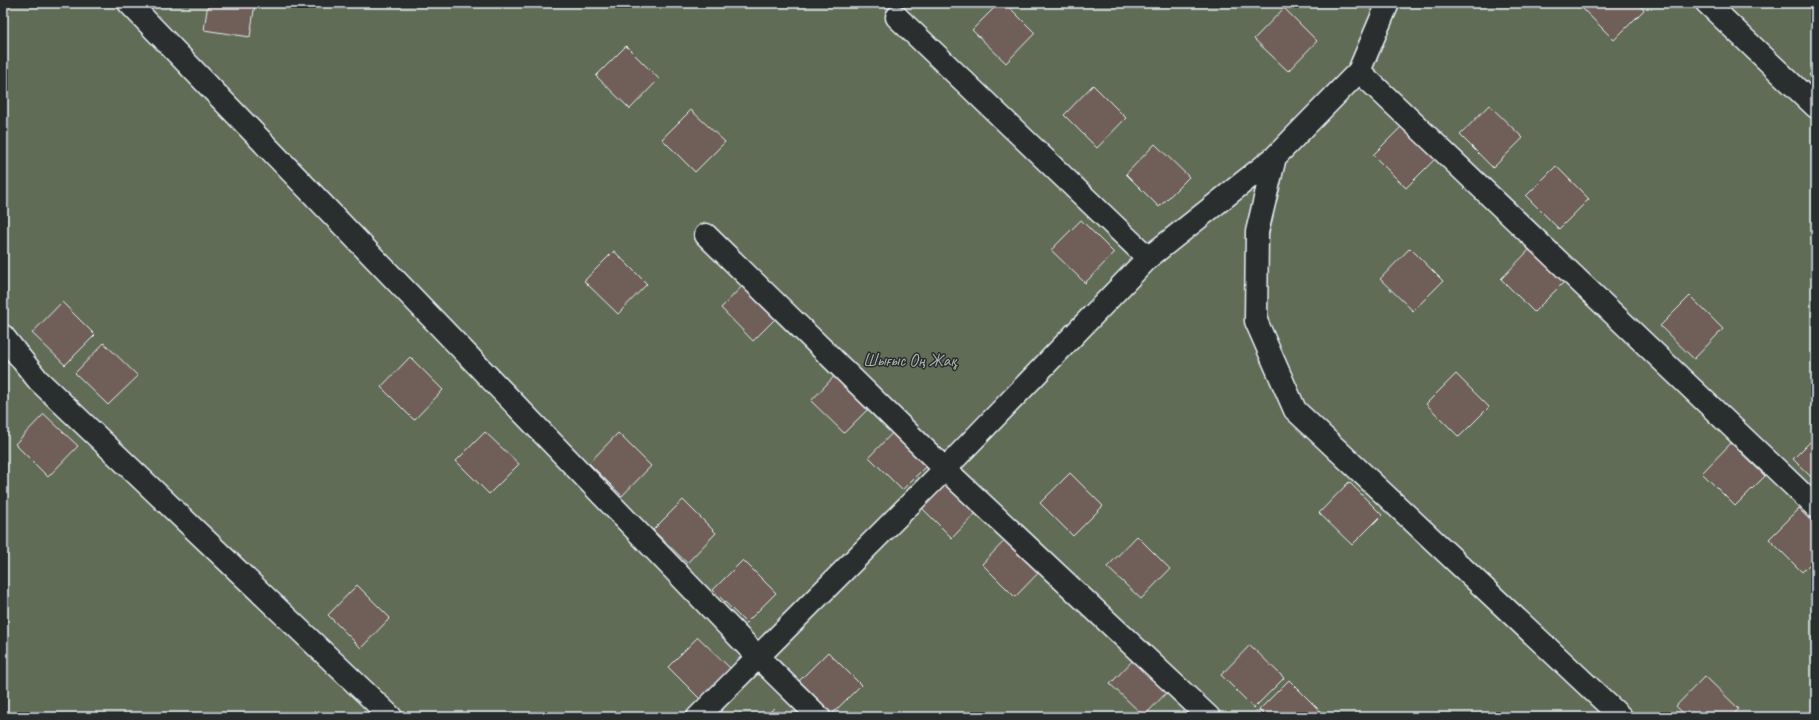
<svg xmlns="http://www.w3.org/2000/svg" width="1819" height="720" viewBox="0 0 1819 720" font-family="Caveat,sans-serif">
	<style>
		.green { fill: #606c54; stroke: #a4aea6 }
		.building { fill: #6f5e58; stroke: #e8f1f8 }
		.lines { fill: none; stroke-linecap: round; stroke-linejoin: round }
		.minor-casing { stroke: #e8f1f8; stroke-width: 25 }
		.minor { stroke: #2a2d2e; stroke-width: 22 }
		.labels { text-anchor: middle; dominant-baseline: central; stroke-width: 3; stroke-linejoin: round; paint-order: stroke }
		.park-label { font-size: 17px; fill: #abb5ae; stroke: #2a2d2e }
	</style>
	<rect width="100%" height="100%" fill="#3f3c3b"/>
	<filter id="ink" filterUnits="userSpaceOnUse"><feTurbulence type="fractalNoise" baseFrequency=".025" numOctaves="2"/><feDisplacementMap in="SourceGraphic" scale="8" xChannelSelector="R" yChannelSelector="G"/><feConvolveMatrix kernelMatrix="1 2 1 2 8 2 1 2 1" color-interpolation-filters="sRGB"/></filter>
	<g filter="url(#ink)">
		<path class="green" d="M3,3H1816V717H3Z"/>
		<path class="building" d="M208,3H255L250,37L204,30Z
			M999,3H1005L1035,33L1006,63L972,30Z
			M1585,3H1637L1644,10L1614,40L1581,7Z
			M1284,8L1317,41L1288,71L1254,39Z
			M626,46L659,79L630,109L596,76Z
			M1816,68V81L1809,75Z
			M1093,85L1126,118L1097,148L1064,115Z
			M1489,105L1523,138L1493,168L1460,135Z
			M691,110L725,142L695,172L662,139Z
			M1403,125L1436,158L1406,188L1373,155Z
			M1155,144L1189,177L1159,207L1126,174Z
			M1556,166L1589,199L1559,229L1526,196Z
			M1081,220L1114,253L1085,283L1051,250Z
			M1410,248L1443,281L1413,311L1380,279Z
			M1530,249L1564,282L1534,312L1501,279Z
			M614,251L647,284L618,314L584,281Z
			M750,278L783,311L753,341L721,308Z
			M1690,296L1723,329L1694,359L1660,326Z
			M62,302L95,335L65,365L32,333Z
			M104,343L138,376L108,405L75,373Z
			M410,357L443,390L414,420L381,387Z
			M840,370L874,403L844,433L811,401Z
			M1456,374L1489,407L1459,437L1426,404Z
			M44,414L78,446L48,477L15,444Z
			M898,427L932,460L902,490L869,457Z
			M485,432L519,464L489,494L456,461Z
			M618,433L651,466L622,496L589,463Z
			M1816,436V482L1793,459Z
			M1731,443L1765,476L1735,506L1702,473Z
			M1070,473L1103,506L1073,536L1040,503Z
			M948,475L981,508L952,538L919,505Z
			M1349,482L1382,515L1352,545L1319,513Z
			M683,500L716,533L687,563L653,530Z
			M1799,509L1816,526V558L1802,572L1769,539Z
			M1011,534L1044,567L1015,597L982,564Z
			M1137,536L1170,569L1141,599L1107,567Z
			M743,560L776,593L746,623L713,590Z
			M357,585L390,618L361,648L328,615Z
			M698,637L731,669L701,700L668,667Z
			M1250,645L1284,678L1254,708L1221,675Z
			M828,652L861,685L831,715L798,682Z
			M1140,653L1173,686L1144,716L1110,684Z
			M1705,676L1739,709L1731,717H1687L1676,706Z
			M1289,680L1322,713L1318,717H1266L1259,710Z
			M774,708L783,717H765Z"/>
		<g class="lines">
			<g class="minor-casing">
				<path id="minor" d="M129,3L758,657L819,717
					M1388,3L1359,71L1275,157L1257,232L1256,321L1295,410L1621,717
					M1707,3L1816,107
					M897,17L1148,258
					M1359,71L1816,507
					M706,235L945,469L1209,717
					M3,336L38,380L391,717
					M698,717L945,469L1148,258L1275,157"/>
			</g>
			<use href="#minor" class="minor"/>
		</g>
	</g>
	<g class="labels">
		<g class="park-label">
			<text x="910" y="360">Шығыс Оң Жақ</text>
		</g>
	</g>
	<rect width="1819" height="720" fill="none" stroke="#2a2d2e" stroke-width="16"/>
	<rect x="8" y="8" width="1803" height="704" fill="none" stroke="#e8f1f8" stroke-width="1.5" filter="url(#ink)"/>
</svg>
